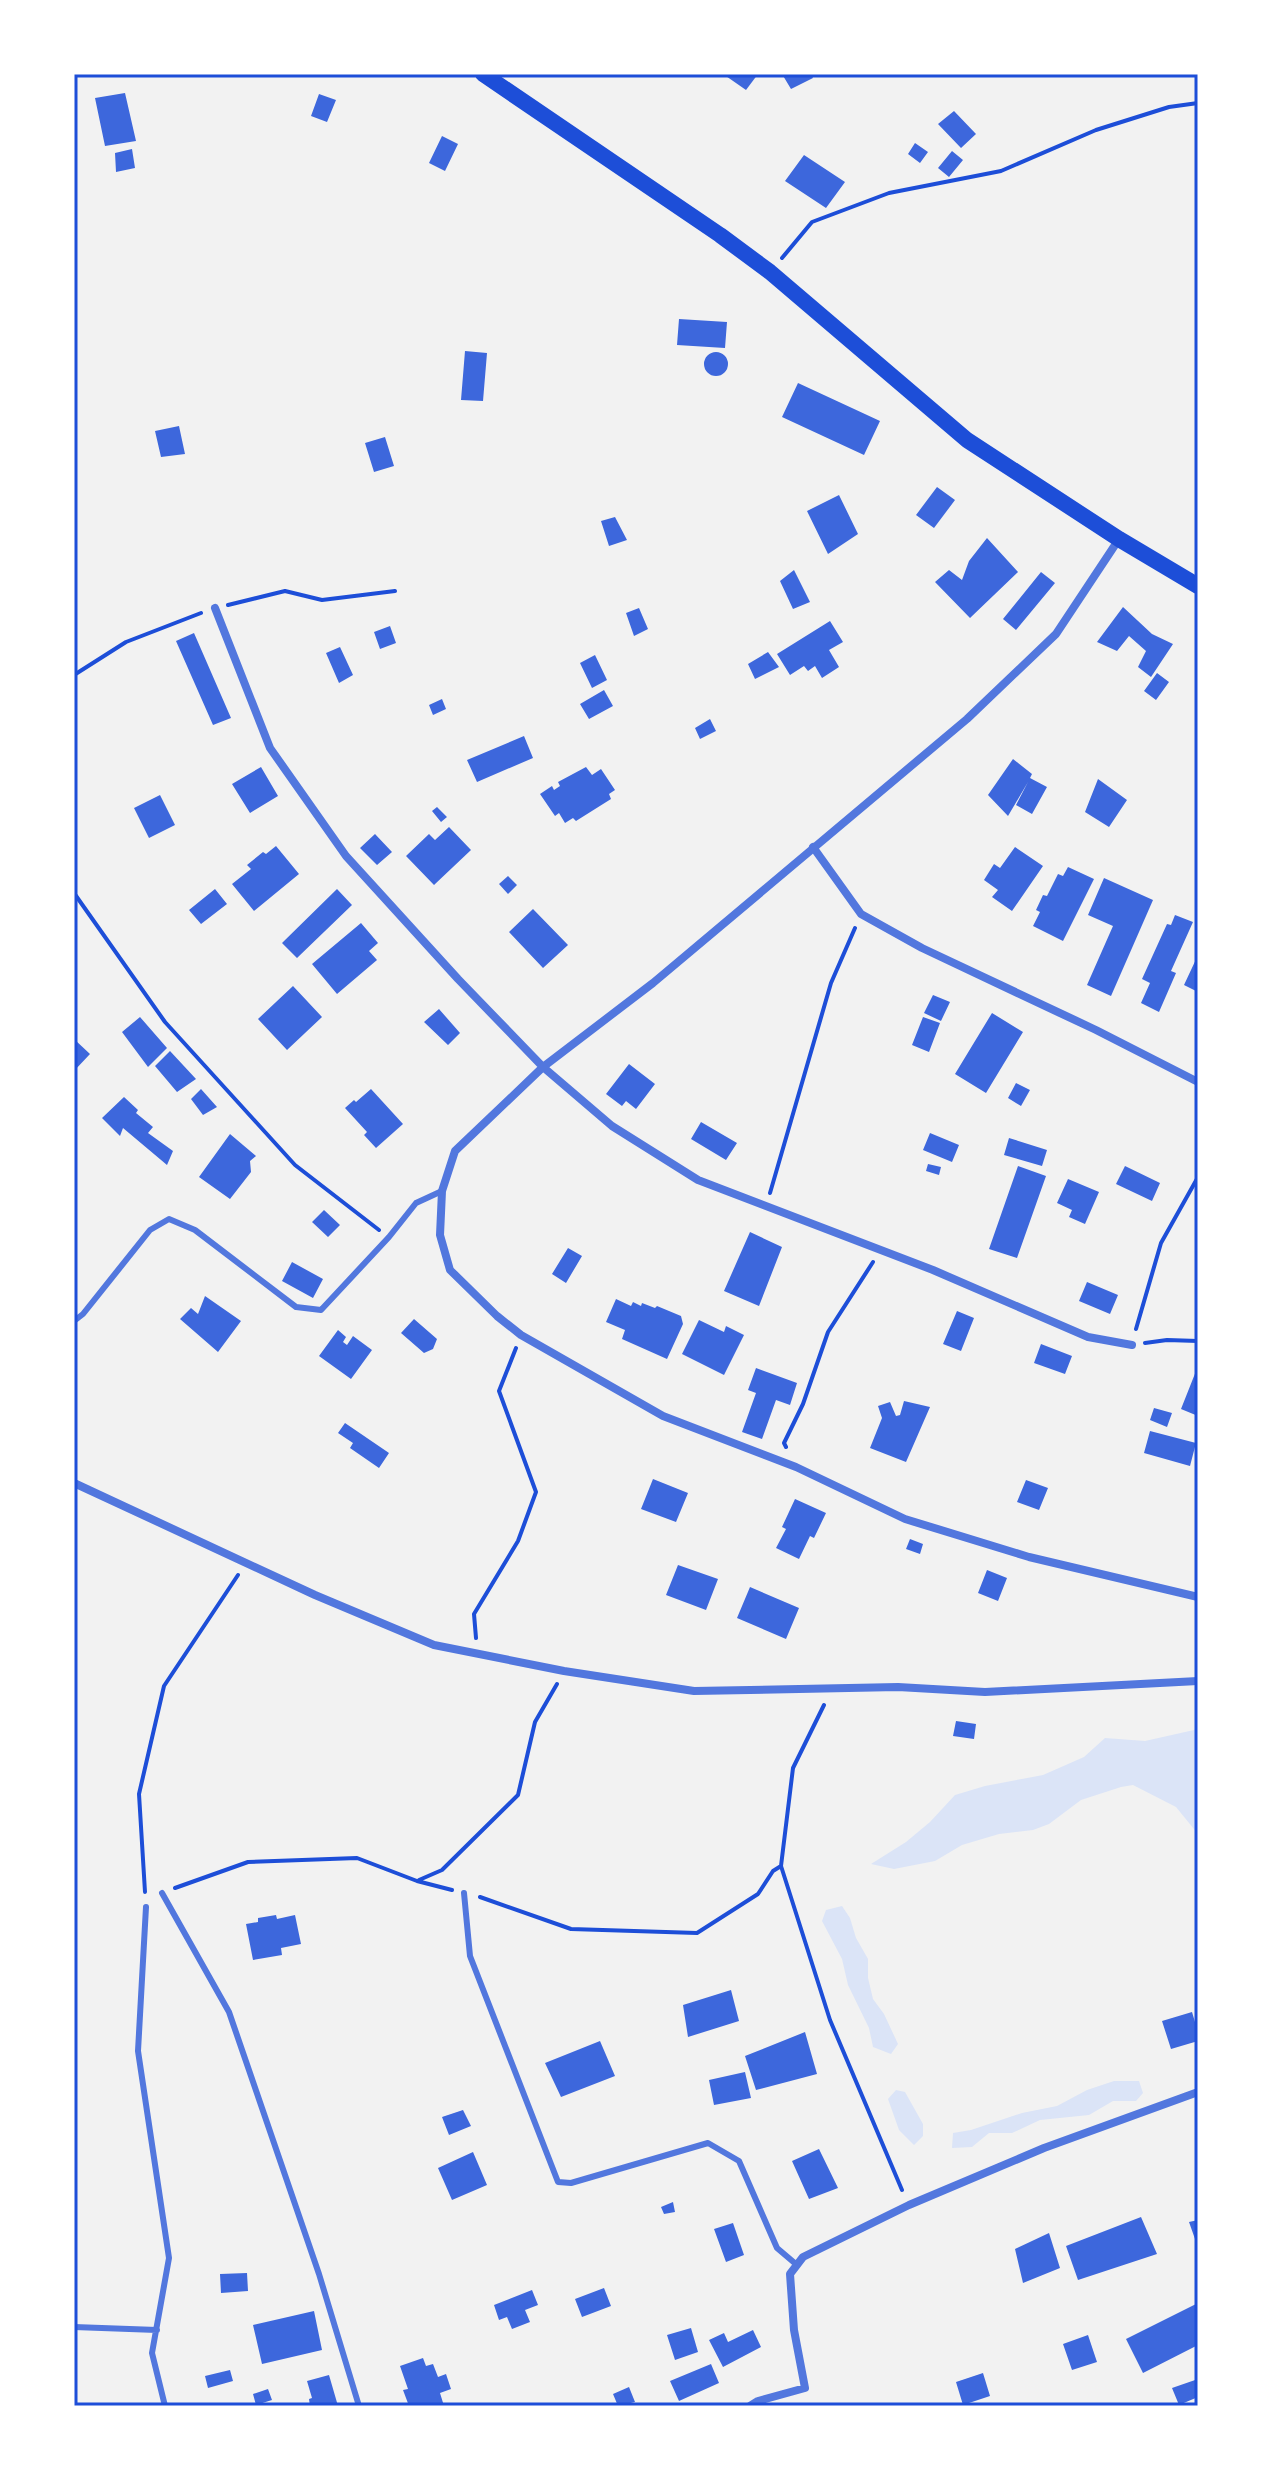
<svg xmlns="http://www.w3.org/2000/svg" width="1272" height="2480" viewBox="0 0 1272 2480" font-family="Poppins,sans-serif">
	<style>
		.green { fill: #dbe4f7 }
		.building { fill: #3d67dc }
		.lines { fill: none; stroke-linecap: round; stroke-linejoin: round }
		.path { stroke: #1d4ed8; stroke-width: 4 }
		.service { stroke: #5277de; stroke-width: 6 }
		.minor { stroke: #5277de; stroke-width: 8 }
		.secondary { stroke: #1d4ed8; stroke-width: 16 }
		.neatline { fill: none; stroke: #1d4ed8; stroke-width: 3 }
	</style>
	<rect width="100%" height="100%" fill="#f2f2f2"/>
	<path class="green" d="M1198,1727V1834L1176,1807L1133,1785L1121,1787L1081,1800L1049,1824L1033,1830L999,1834L962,1845L935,1861L894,1869L871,1864L906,1842L930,1822L955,1795L985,1786L1043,1775L1084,1757L1105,1738L1145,1741L1194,1730Z
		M842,1906L850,1918L856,1938L868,1959V1978L873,1999L884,2014L898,2044L891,2054L873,2047L869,2028L848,1985L842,1959L822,1921L826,1910Z
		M1114,2081H1139L1143,2093L1136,2101H1113L1089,2115L1040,2120L1012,2133H989L972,2147L952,2148L953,2133L971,2130L1022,2113L1057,2106L1087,2090Z
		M896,2090L905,2092L923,2124V2136L914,2145L899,2130L888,2099Z"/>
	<path class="building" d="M723,74H758L746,90Z
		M782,74H811L813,78L791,89Z
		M125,93L136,141L105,146L95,98Z
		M319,94L336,100L327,122L311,116Z
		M954,111L976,134L961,148L938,124Z
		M442,136L458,144L445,171L429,163Z
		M915,143L928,152L920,163L908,154Z
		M132,149L135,168L116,172L115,153Z
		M952,151L963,160L949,177L938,168Z
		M804,155L845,182L826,208L785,181Z
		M679,319L727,322L725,348L677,345Z
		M465,351L487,353L483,401L461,400Z
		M704 364a12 12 0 1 1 24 0a12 12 0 1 1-24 0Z
		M798,383L880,421L864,455L782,417Z
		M179,426L185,454L161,457L155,431Z
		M385,437L394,466L374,472L365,443Z
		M937,487L955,500L934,528L916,515Z
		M839,495L858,534L828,554L807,511Z
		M615,517L627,540L609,546L601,521Z
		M987,538L1018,572L970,618L935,582L949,570L962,580L969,561Z
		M794,570L810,602L793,609L780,581Z
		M1041,572L1055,583L1016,630L1003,619Z
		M1123,607L1152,634L1173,644L1151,677L1138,667L1146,651L1129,636L1117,651L1097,642Z
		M639,608L648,629L634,636L626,613Z
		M830,621L843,642L829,650L839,667L822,678L815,666L808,671L804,666L790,675L777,654Z
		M390,626L396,643L380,649L374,632Z
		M194,633L231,718L213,725L176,641Z
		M340,647L353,675L339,683L326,653Z
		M768,652L779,667L755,679L748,664Z
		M595,655L607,680L592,688L580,663Z
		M1157,673L1169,682L1156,700L1144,691Z
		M604,690L613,706L589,719L580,704Z
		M442,699L446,709L433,715L429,705Z
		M710,719L716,731L700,739L695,728Z
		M524,736L533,758L477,782L467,760Z
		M1013,759L1032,774L1030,778L1047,787L1032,814L1016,805L1028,782L1008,816L988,795Z
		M261,767L278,796L250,813L232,784Z
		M586,767L592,775L601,769L615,790L609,794L611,799L576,821L573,818L565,823L559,813L555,816L540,794L552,786L554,790L560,786L558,782Z
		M1098,779L1127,800L1109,827L1085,812Z
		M160,795L175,825L149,838L134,808Z
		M437,807L447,817L441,822L432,811Z
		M449,827L471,850L434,885L406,856L429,834L435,840Z
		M375,834L392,852L377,865L360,848Z
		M276,846L299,874L254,911L232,884L251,869L247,865L263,852L266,854Z
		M1015,847L1043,866L1012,911L992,897L998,890L984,880L994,864L1000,868Z
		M1068,867L1094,879L1063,941L1033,926L1040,912L1036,910L1043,895L1047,896L1058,874L1063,876Z
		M508,876L517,885L508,894L499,884Z
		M1104,878L1153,900L1111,996L1087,985L1113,926L1088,915Z
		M215,889L227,904L201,924L189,910Z
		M337,889L352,905L297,958L282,943Z
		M533,909L568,945L543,968L509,932Z
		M1175,915L1193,922L1171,971L1176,973L1159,1012L1141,1003L1150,983L1142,979L1167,924L1171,925Z
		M361,923L378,943L369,951L377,960L337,994L312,964Z
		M1198,955V992L1184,985Z
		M293,986L322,1017L287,1050L258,1019Z
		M933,995L950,1002L941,1021L924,1013Z
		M439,1009L460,1033L448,1045L424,1022Z
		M992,1013L1023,1032L986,1093L955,1074Z
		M140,1017L167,1048L148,1067L122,1032Z
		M923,1017L940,1023L929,1052L912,1045Z
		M74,1039L90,1054L74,1071Z
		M170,1051L196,1079L177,1092L155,1066Z
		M629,1064L655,1084L636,1109L626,1101L622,1106L606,1094Z
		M1016,1083L1030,1090L1021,1106L1008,1098Z
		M201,1089L217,1107L203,1115L191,1099Z
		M371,1089L403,1124L376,1148L364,1135L367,1132L345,1108L354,1100L356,1102Z
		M124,1097L138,1110L136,1113L153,1127L148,1133L173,1151L167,1165L123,1128L120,1136L102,1118Z
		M701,1122L737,1143L726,1160L691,1139Z
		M930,1133L959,1145L952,1162L923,1150Z
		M230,1134L256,1156L250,1161L251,1172L230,1199L199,1177Z
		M1009,1138L1047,1150L1042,1166L1004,1155Z
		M928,1164L941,1167L939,1175L926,1171Z
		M1018,1166L1046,1176L1017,1258L989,1249Z
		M1125,1166L1160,1183L1152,1201L1116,1184Z
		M1068,1179L1099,1192L1085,1224L1069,1217L1072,1210L1057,1203Z
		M324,1210L340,1225L328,1237L312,1222Z
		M750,1232L782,1247L759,1306L724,1291Z
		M568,1248L582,1256L566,1283L552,1274Z
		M292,1262L323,1279L313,1298L282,1281Z
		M1087,1282L1118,1295L1110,1314L1079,1301Z
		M205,1296L241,1321L218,1352L180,1319L191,1308L198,1314Z
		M616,1299L631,1306L633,1302L641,1306L642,1303L655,1308L657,1306L681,1316L683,1324L667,1359L622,1339L625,1330L606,1322Z
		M957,1311L974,1318L961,1351L943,1344Z
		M414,1319L437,1339L433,1349L424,1353L401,1333Z
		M699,1320L724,1332L726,1326L744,1335L724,1375L682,1354Z
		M338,1330L346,1337L343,1342L347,1345L353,1336L372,1350L351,1379L319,1356Z
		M1041,1344L1072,1356L1065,1374L1034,1363Z
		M1198,1366V1416L1181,1409Z
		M756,1368L797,1383L790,1405L776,1400L762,1439L742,1432L756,1393L748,1390Z
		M904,1401L930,1407L906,1462L870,1448L882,1418L878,1406L890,1402L896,1416L900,1415Z
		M1154,1408L1172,1413L1167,1427L1150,1420Z
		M345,1423L389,1453L379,1468L350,1448L353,1443L338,1433Z
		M1150,1431L1196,1443L1190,1466L1144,1453Z
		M653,1479L688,1493L676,1522L641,1509Z
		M1026,1480L1048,1488L1039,1510L1017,1502Z
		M795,1499L826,1513L814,1538L810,1536L799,1559L776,1548L786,1529L782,1527Z
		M910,1539L923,1544L920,1554L906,1549Z
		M678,1565L718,1579L706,1610L666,1595Z
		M987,1570L1007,1578L998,1601L978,1593Z
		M750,1587L799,1608L786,1639L737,1618Z
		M956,1721L976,1724L974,1739L953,1736Z
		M276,1915L277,1919L295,1915L301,1944L281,1948L282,1955L253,1960L246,1924L258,1922V1918Z
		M731,1990L739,2021L688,2037L683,2005Z
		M1192,2012L1198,2032V2041L1171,2049L1162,2021Z
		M805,2032L817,2074L756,2090L745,2056Z
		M600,2041L615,2076L561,2097L545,2063Z
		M745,2072L751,2098L714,2105L709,2080Z
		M463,2110L471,2126L449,2135L442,2117Z
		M819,2149L838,2188L809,2199L792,2161Z
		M473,2152L487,2185L452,2200L438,2168Z
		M673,2202L675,2212L664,2214L661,2207Z
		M1141,2217L1157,2254L1078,2280L1066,2246Z
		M1198,2220V2238L1195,2239L1189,2222Z
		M733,2223L744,2255L726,2262L714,2229Z
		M1049,2233L1060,2268L1023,2283L1015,2249Z
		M247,2273L248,2291L221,2293L220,2274Z
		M604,2288L611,2306L582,2317L575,2299Z
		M532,2290L538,2305L525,2310L530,2322L512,2329L507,2317L499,2320L494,2305Z
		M1198,2303V2345L1143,2373L1126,2339Z
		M314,2311L322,2350L262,2364L253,2325Z
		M691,2328L698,2352L675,2360L667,2335Z
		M753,2330L761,2347L723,2367L709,2340L724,2333L728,2342Z
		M1088,2335L1097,2362L1072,2370L1063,2344Z
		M423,2358L426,2366L433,2364L438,2377L446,2374L451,2389L440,2393L444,2406H409L403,2390L408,2389L400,2366Z
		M711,2364L719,2383L679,2401L670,2381Z
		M230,2370L233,2381L208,2388L205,2376Z
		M983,2373L990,2396L963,2405L956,2382Z
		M329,2375L338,2406H310L309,2399L312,2398L307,2381Z
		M1198,2379V2397L1179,2405L1172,2388Z
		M629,2387L635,2402L618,2406L613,2394Z
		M268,2389L272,2400L256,2405L253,2394Z"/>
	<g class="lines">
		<path class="path" d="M782,258L812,222L889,193L1001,171L1096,130L1169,107L1198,103
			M228,605L285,591L322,600L395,591
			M74,675L126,642L201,613
			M74,893L165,1022L295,1165L379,1230
			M770,1193L831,983L855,928
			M1136,1329L1161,1243L1198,1177
			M1145,1343L1167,1340L1198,1341
			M786,1447L784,1443L803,1404L828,1332L873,1262
			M476,1638L474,1614L518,1541L536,1492L499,1391L516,1348
			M824,1705L793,1768L781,1866L830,2020L902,2190
			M419,1880L442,1870L518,1795L535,1722L557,1684
			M175,1888L248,1862L357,1858L417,1881L452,1890
			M145,1892L139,1794L164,1686L238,1575
			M480,1897L571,1929L697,1933L758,1894L773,1871L781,1866"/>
		<path class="service" d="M74,1321L83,1314L150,1230L169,1219L195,1230L296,1307L321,1310L389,1237L416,1203L442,1191
			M162,1893L229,2012L319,2274L359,2406
			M464,1893L470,1956L558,2182L571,2183L708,2143L739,2161L777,2248L797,2265
			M146,1907L138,2051L169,2258L152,2353L165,2406
			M74,2327L157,2330"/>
		<path class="minor" d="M1119,539L1056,634L967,719L653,983L543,1067L455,1151L442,1191L440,1235L450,1270L497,1316L521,1335L663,1416L796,1467L905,1519L1029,1557L1198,1597
			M215,608L270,748L346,856L458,979L543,1067L612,1126L698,1180L933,1270L1088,1337L1132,1345
			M813,847L861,914L922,948L1096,1030L1198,1082
			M74,1483L315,1595L434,1645L564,1671L694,1691L898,1687L985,1692L1198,1681
			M750,2406L758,2401L805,2388L794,2330L790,2274L803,2257L909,2205L1044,2148L1198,2092"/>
		<path class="secondary" d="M483,74L720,235L770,272L967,440L1119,539L1198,586"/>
	</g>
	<rect width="1272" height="2480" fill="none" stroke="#ffffff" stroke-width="152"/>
	<rect x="76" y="76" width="1120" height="2328" class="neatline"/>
</svg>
